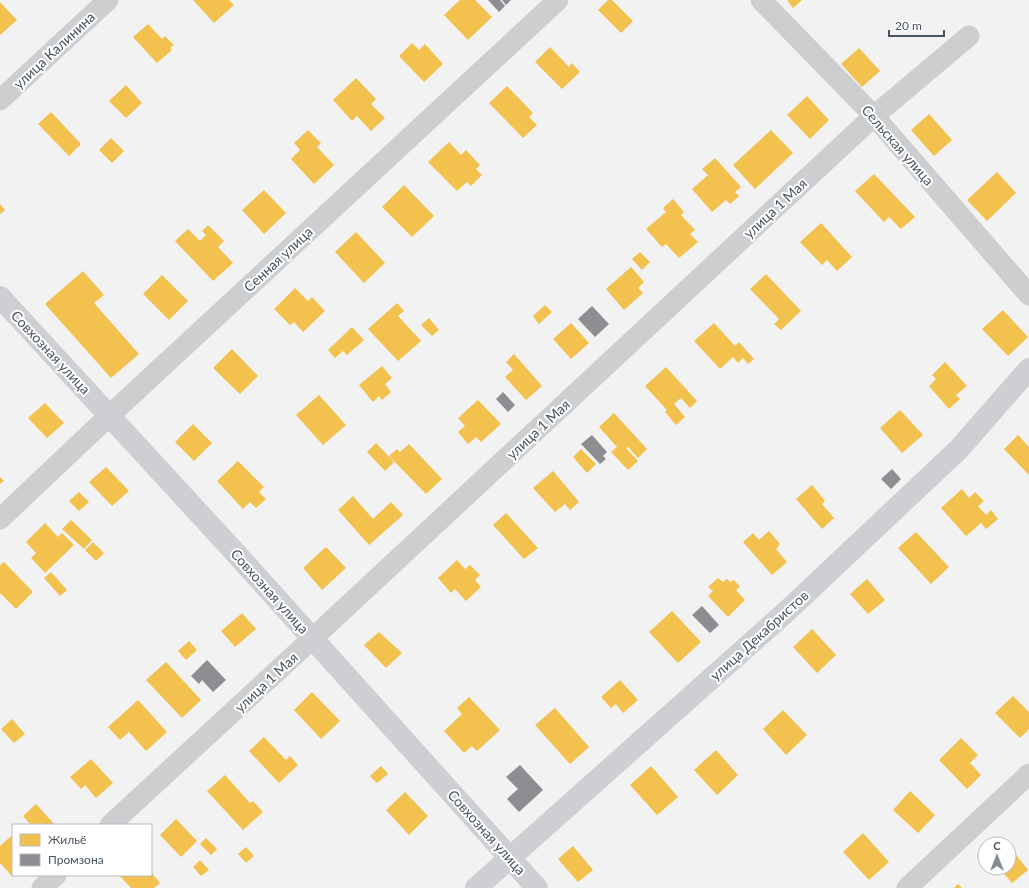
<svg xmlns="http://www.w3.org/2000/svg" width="1029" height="888" viewBox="0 0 1029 888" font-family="Lato,sans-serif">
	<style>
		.homes { fill: #f2c14e }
		.industry { fill: #8d8d92 }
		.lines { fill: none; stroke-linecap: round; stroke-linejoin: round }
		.street { stroke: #ccced0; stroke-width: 21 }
		.secondary { stroke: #cdcfd3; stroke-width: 22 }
		.labels { text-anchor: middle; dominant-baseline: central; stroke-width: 4; stroke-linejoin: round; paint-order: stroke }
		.street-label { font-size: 14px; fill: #48535f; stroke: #fff }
	</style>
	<rect width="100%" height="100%" fill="#f2f2f2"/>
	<path class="homes" d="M193,0H229L234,5L214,23Z
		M460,0H475L492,17L468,40L444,15Z
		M608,0H612L633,21L621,33L598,10Z
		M787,0H802L793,8Z
		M0,2L17,20L0,35Z
		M148,24L162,39L165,36L174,45L170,48L172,50L157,63L133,37Z
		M412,43L419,50L425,44L443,64L424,82L399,56Z
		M550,47L569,67L572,63L580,72L562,89L535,62Z
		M859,48L880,71L862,87L841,64Z
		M356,78L376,99L371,104L385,118L371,131L357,116L352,121L333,100Z
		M126,85L142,103L126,118L109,101Z
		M507,86L533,113L529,117L537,125L523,138L489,103Z
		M807,96L829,120L810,139L787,115Z
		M51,112L81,144L69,156L38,124Z
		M929,114L952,140L934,156L911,130Z
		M308,130L321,143L317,147L334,165L314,184L291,159L300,150L294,143Z
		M771,130L793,153L755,189L733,165Z
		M111,138L124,151L112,163L99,150Z
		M449,142L461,155L466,150L480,165L476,169L482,175L471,186L467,182L457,191L428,162Z
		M715,158L741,187L735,192L739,196L730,204L726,200L712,212L692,189L708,175L702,169Z
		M997,172L1016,193L987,221L967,200Z
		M874,174L915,217L901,229L889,217L884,222L855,191Z
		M404,185L434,216L412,237L382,207Z
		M264,190L286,213L264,234L242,210Z
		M673,199L684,212L681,215L695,230L690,234L698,242L679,258L666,244L662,247L646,229L666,212L663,208Z
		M0,204L5,210L0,214Z
		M821,223L852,257L837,271L827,260L822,265L800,242Z
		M208,225L224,241L218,247L233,263L213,281L175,241L188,229L200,241L206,235L202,231Z
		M356,232L385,263L364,283L335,252Z
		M640,252L650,262L642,270L632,259Z
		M631,267L644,282L638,288L643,293L624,310L606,289Z
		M83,271L104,295L94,303L139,354L111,378L45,304Z
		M766,274L801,311L781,330L774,324L779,319L750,289Z
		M162,275L188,301L169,320L143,294Z
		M295,288L308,301L312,297L325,311L303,332L294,322L290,325L274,309Z
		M397,303L404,311L398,316L421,341L398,361L368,329Z
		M545,305L552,312L539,324L533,316Z
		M1003,310L1028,337L1008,356L982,329Z
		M429,318L439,330L432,336L421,325Z
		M571,323L589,343L571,359L553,339Z
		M714,323L735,346L739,342L754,359L748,364L743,358L738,363L733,357L720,369L694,341Z
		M352,327L364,340L347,355L343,351L335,358L328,350Z
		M232,349L258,376L240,394L213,368Z
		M514,354L542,386L526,400L505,377L513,370L506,362Z
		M945,362L967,386L956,395L960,399L949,409L929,386L936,379L932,375Z
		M382,366L392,378L385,384L391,392L382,400L379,396L373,402L359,385Z
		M666,367L697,401L690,408L681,398L674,404L685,417L676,425L665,412L667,410L645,386Z
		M319,395L346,425L323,445L296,415Z
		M478,400L501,424L481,442L476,437L468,444L458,432L465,426L458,418Z
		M45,403L64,423L47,438L28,418Z
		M900,410L923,435L902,453L880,428Z
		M614,413L647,449L638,458L628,447L626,448L638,461L628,470L611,452L617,447L599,427Z
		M193,424L212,443L194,461L175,442Z
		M1018,435L1029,447V475L1004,449Z
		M376,443L394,462L385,471L367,452Z
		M409,444L442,479L426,494L389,456L397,449L400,452Z
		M581,449L596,464L587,473L573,457Z
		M238,461L264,487L259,492L266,499L256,508L250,502L243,509L217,481Z
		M106,467L129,491L112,506L89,482Z
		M553,471L579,502L570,510L565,504L555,512L533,488Z
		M0,477L4,481L0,484Z
		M812,485L825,501L822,504L834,518L822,529L796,499Z
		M962,489L969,498L975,492L984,501L978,506L986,515L991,510L998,519L986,529L981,523L966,536L941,508Z
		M79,492L89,502L79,511L69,501Z
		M353,496L373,519L391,502L403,515L369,545L338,510Z
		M506,513L538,548L524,559L493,525Z
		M71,520L92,540L84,549L62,529Z
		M45,523L58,537L62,533L74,545L45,573L31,558L36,553L26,542Z
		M769,531L780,544L776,549L787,562L772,575L743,542L753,533L759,540Z
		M916,532L949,567L931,584L898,548Z
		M93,542L104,553L96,561L85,550Z
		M326,547L346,568L322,590L303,568Z
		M457,560L465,569L470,565L480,575L475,580L481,587L466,601L455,589L451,593L438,578Z
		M4,562L33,592L16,609L0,593V565Z
		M51,572L67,590L60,596L44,578Z
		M718,578L723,582L727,579L730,582L734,580L740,587L736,590L745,600L728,617L708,596L713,591L708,587Z
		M867,579L885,600L868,614L850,594Z
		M672,611L701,642L678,663L649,632Z
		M242,613L256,629L235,647L221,631Z
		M812,629L836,655L817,673L793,647Z
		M379,632L402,653L386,668L364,645Z
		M189,641L197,650L186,660L178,651Z
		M166,662L201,700L182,718L146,680Z
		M620,680L638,700L623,713L616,704L611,708L601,697Z
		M312,692L340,721L321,739L294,710Z
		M1013,696L1029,712V729L1020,738L995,713Z
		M469,697L500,730L477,751L472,746L464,753L444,731L462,714L457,708Z
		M138,700L167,732L146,751L129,732L120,740L108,727Z
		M555,708L589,747L570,764L535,725Z
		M783,710L807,735L786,755L763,729Z
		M12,719L25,734L14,743L1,729Z
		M264,737L286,760L290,756L298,765L279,783L249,751Z
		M961,738L978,755L970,763L981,775L967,789L939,760Z
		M716,750L738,775L717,795L694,770Z
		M91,759L113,783L96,798L85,785L81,789L70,777Z
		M381,766L388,774L377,783L370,776Z
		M651,766L678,797L657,815L630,785Z
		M225,775L250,803L253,801L263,812L243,830L207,791Z
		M910,791L935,815L918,833L893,810Z
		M405,792L428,816L409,835L386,810Z
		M36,804L55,825H31L23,816Z
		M176,819L197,841L181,857L160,835Z
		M863,833L889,862L869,880L843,852Z
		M11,836L13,839L12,876L0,863V846Z
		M206,838L217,849L211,855L200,844Z
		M573,846L593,870L578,882L558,859Z
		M1009,846L1028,870L1012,883L999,868H1009Z
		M246,847L254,856L246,863L238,854Z
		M200,860L209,870L201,876L193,867Z
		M151,872L160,883L154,888H131L119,875H151Z
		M958,884L962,888H954Z"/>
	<path class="industry" d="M488,0H500L505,6L499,12Z
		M502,0H511L506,5Z
		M592,306L609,324L595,337L578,319Z
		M503,392L515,405L508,412L496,399Z
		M592,435L607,452L603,456L606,459L600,464L581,444Z
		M892,469L901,479L891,489L881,479Z
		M702,606L719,625L710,633L692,615Z
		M207,660L226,680L213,692L202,680L199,684L191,676Z
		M520,765L543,790L519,812L507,799L518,789L506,777Z"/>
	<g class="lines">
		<path class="street" d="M761,0L874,116L1029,295
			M0,100L108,0
			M0,519L110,415L558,0
			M110,825L313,638L874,116L969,36
			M42,888L56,875
			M907,888L1029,774"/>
		<path class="secondary" d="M0,297L231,548L537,888
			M476,888L787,611L959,449L1029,369"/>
	</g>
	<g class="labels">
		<g class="street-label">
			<text transform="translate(54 50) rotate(-43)">улица Калинина</text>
			<text transform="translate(898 145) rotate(49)">Сельская улица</text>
			<text transform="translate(775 208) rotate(-43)">улица 1 Мая</text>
			<text transform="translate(278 259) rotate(-43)">Сенная улица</text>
			<text transform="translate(51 352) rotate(47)">Совхозная улица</text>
			<text transform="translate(538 429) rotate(-43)">улица 1 Мая</text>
			<text transform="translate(270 591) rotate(48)">Совхозная улица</text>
			<text transform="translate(759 635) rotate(-42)">улица Декабристов</text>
			<text transform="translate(266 682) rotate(-43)">улица 1 Мая</text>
			<text transform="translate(487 832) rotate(48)">Совхозная улица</text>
		</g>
	</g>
	<rect x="12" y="824" width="140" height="52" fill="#ffffff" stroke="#b6babf"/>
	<rect x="20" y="834" width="20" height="12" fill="#f2c14e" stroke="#b6babf"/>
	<text x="48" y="844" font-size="12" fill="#48535f">Жильё</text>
	<rect x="20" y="854" width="20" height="12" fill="#8d8d92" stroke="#b6babf"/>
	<text x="48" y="864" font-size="12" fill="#48535f">Промзона</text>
	<g transform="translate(997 856)"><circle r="19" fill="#ffffff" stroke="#b6babf"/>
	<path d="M0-3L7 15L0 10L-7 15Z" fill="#848b92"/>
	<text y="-6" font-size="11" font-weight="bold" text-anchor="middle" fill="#48535f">С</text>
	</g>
	<path d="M889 30v6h55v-6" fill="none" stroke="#48535f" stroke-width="2"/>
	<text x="895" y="30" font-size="12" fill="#48535f" stroke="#ffffff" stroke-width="3" paint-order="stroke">20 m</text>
</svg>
